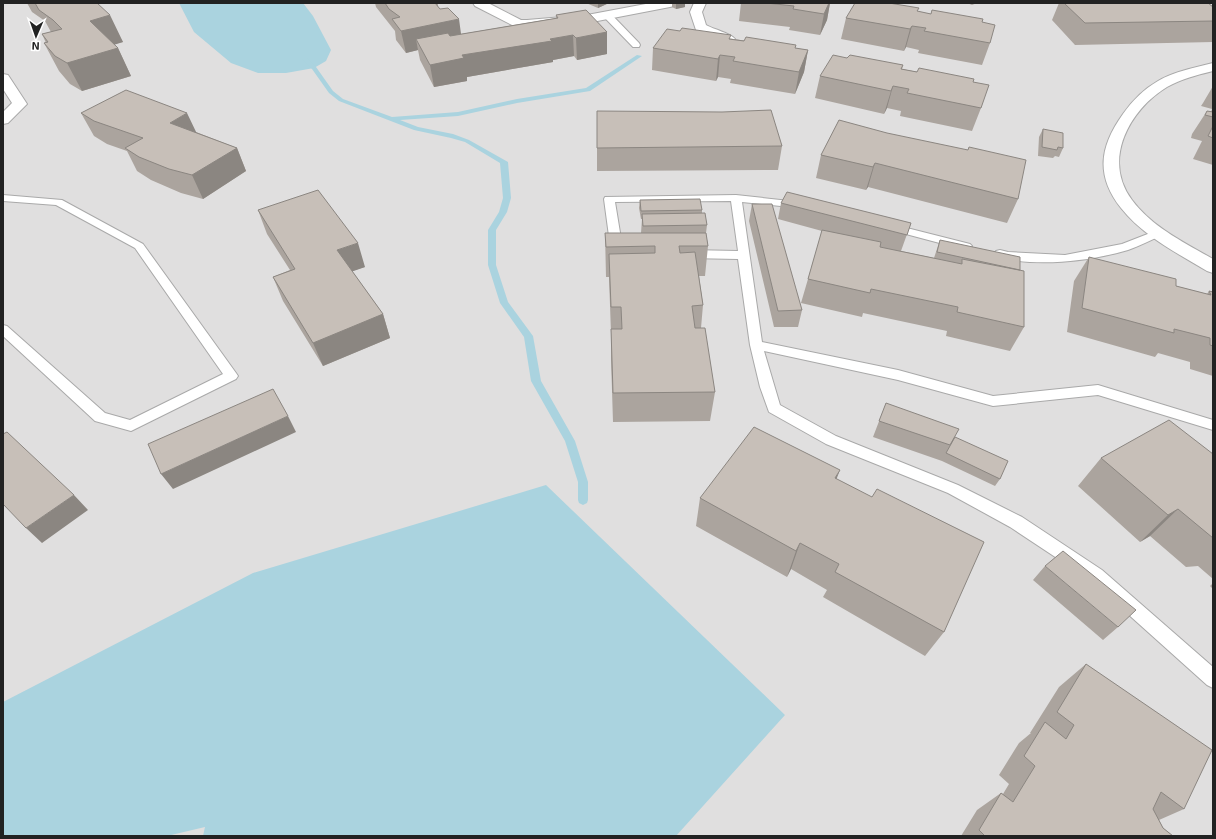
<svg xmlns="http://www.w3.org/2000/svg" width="1216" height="839" viewBox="0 0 1216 839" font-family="'Exo 2',sans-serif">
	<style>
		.residential { fill: #e0dfdf }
		.water { fill: #aad3df }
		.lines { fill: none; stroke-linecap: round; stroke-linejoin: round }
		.stream { fill: #aad3df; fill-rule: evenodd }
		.lane-casing { stroke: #a9a9a9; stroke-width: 2 }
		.street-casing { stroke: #a9a9a9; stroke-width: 2 }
		.lane { fill: #fff; fill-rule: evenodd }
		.street { fill: #fff; fill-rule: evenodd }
		.wall { fill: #aba49e }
		.shaded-wall { fill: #8b8681 }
		.building { fill: #c7bfb8; stroke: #8b8681 }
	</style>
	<rect width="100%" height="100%" fill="#f2efe9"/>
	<path class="residential" d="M3,3H1213V836H3Z"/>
	<path class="water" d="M179,3H303L313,16L331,50L326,61L314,68L286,73H258L231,63L194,32Z
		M546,485L785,715L676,836H203L205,827L167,836H3V702L253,573Z"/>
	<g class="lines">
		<path class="stream" d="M637,55L642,56L590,91L517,103L458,116L400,120L418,127L453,134L469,140L508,162L511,198L507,212L496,230V265L508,302L533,336L541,381L575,441L588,482V500L587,503L583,505L579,503L578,500V482L565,441L531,381L524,337L500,303L488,265V230L499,212L503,198L500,163L465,142L451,138L414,130L339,101L329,93L312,69L301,58L306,57L316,67L333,91L343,99L392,117L458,112L517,99L586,88Z"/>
		<g class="lane-casing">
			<path id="lane" d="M604,13H610L639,43L640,45L639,47H633L604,17Z
				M3,195L62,200L143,244L236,373L238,376L236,379L131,431L95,421L3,336V325L7,326L105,413L130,420L223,374L135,248L56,205L3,201Z
				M736,195L799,202L804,205L799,208L742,202L762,342L898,370L993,396L1098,385L1213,420V430L1098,395L993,406L898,380L764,351L780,405L836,436L958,485L1022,517L1102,570L1213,667V688L1207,685L1090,580L1010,527L948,493L826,444L769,412L760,387L750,345L738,259L688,258L684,257L682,254L684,251L688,250L738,251L731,201L615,202L623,251L621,254H613L611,251L604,199L605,197Z
				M891,224L970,244L972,246L970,248L966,250L887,229L885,227Z
				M1158,230L1162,231L1164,233L1162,235C1151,240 1139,246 1128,250C1087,262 1037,267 996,257L994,254L996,251L1000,250L1008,252L1065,255L1122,244Z"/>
		</g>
		<g class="street-casing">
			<path id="street" d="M473,3H488L521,20H527L587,15L651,3H676L674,6L670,7L587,23L527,28L514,26L475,6Z
				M694,3H706L702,12L706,25C713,29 732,34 735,39L734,42C722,45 706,35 696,30L690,12Z
				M1213,63V71C1197,75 1181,79 1167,87C1129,110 1102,160 1132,200C1152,227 1185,243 1213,259V273L1207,271C1177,253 1143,236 1121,208C1095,175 1100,146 1123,114C1132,101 1144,89 1158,81C1175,71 1194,68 1213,63Z
				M3,74L8,75L27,104L8,123L3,124V112L12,103L3,89Z"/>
		</g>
		<use href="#lane" class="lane"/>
		<use href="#street" class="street"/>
	</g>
	<path class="wall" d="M27,3H97L123,42L114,44L118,48L131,76L82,91L70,84L59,71L44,43H46L42,34L51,32L45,21L32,12Z
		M375,3H438V7L461,34L556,18V15L607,32V54L577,60L574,56L553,60V62L467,77V81L434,87L420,60L418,50L406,53L396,40L395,31L376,7Z
		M586,3H609L598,8Z
		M672,3H685V7L676,9L672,7Z
		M741,3H830L827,20L820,35L789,30L790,27L739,21Z
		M967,3H977L972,5Z
		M1059,3H1208L1213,7V42L1075,45L1052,20Z
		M918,12L982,22L990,43L982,65L918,53L919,50L906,47L904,51L841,39L846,18Z
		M680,31L808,50L804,72L795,94L730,83L731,79L718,77L716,81L652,70L653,48Z
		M847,58L903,65L902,69L973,82L981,108L972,131L900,116L901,111L887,108L884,114L815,98L820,76Z
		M1213,86V165L1193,159L1202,141L1191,138L1192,134L1207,111L1211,112L1212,109L1201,106L1203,103Z
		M597,111L782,146L778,170L597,171Z
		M81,113L196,132L237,148L246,171L203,199L181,193L151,180L137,171L127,151L107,144L94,136Z
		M839,120L1018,199L1007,223L868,187L866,190L816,178L821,155Z
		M1043,129L1063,148L1059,157L1055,156L1053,158L1038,156L1039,137Z
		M640,200L702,210V213L707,225L706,233L708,246L705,276H699L703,305L701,328L715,392L710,421L613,422L611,359V333L609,277H606L605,233H641L642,219H641L639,208Z
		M781,203L911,223L901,251L934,258L940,240L1020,270L1024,327L1010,351L946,336L947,331L863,313L862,317L801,303L822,231L778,219Z
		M752,204L802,310L798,327H774L749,221Z
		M258,210L365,267L352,271L383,314L390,338L323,366L283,301L273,277L290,270L267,234Z
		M1089,257L1176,286L1207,294L1209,291L1213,292V376L1190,369V362L1158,353L1155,357L1067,332L1074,281Z
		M886,403L955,437L1000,479L995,486L942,461L873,437Z
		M1213,454V579L1198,566L1186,567L1150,536L1140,542L1078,486L1101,458Z
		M836,478L944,632L925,656L823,597L827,590L791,569L787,577L696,526L700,498Z
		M1045,566L1118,627L1103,640L1033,580Z
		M1213,583V589L1210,586Z
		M1086,664L1184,809L1159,820L1163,828L1173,836H961L977,810L1001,793L1003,794L1009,784L999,775L1019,743L1031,733H1030L1059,687Z"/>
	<path class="shaded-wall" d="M598,3H609L598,8Z
		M676,3H685V7L676,9Z
		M829,3H830L827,20L820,35L824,14Z
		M110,15L123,42L104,48L90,21Z
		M459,19L462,41L416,39L418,50L406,53L401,31Z
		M912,26L906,47L904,51L910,29Z
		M607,32V54L577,60L576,38Z
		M573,35L574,56L553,60V62L467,77V81L434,87L430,65L462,55Z
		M118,48L131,76L82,91L67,63Z
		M808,50L804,72L795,94L799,72Z
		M720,55L718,77L716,81L718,59Z
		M893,86L887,108L884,114L891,91Z
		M187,113L198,136L170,123Z
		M237,148L246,171L203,199L192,175Z
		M875,163L868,187L866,190L873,167Z
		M358,243L365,267L345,274L337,250Z
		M383,314L390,338L323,366L313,343Z
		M288,416L296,432L173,489L161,474Z
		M840,470L829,498L835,478Z
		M74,495L88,510L42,543L26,528Z
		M1178,509L1150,536L1140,542L1168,515Z
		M800,543L791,569L787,577L796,551Z"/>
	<path class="building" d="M35,3H97L110,15L90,21L118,48L67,63L55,56L44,43L48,42L42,34L62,29L53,20L39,10Z
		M385,3H435L440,9L448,8L459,19L401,31L392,19L400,17L389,9Z
		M766,3H829L824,14L793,9L794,6Z
		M855,3H889L919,8L917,11L931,14L932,10L983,19L982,22L995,25L990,43L924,31L926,28L912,26L910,29L846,18Z
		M1064,3H1208L1213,7V21L1085,23Z
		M586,10L607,32L576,38L573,35L550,39L552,41L462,55L464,58L430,65L416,39L448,33L450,36L558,18L556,15Z
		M682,28L731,35L729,39L744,41L746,37L796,45L795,48L808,50L799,72L733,61L735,57L720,55L718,59L653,48L667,29L680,31Z
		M833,55L847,58L850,55L903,65L901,69L917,72L919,68L974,79L973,82L989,85L981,108L907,93L909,89L893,86L891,91L820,76Z
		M126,90L187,113L170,123L237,148L192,175L169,169L139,157L125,148L143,138L94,121L81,113Z
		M771,110L782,146L597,148V111L722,112Z
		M1207,111L1213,112V117L1205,115Z
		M839,120L887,133L968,150L969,147L1026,160L1018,199L875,163L873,167L821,155Z
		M1213,126V138L1208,136Z
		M1043,129L1063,133V148L1058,147L1057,150L1042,147Z
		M318,190L358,243L337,250L383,314L313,343L273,277L295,269L258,210Z
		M787,192L911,223L907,235L781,203Z
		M700,199L702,210L641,211L640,200Z
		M752,204H772L802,310L778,311Z
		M705,213L707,225L643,226L642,214Z
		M822,230L881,242L880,247L962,264V259L1024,271V327L957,312L958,307L871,289L870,293L808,279Z
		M605,233H706L708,246H679L680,253L695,252L703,305L692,306L695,328H705L715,392L613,393L611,329H622L621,307H611L609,254L655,253V246L606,247Z
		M940,240L1020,257V270L937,252Z
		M1089,257L1176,279V286L1211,295L1209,291L1213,292V346L1210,345V338L1174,329V333L1082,308Z
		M273,389L288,416L161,474L148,444Z
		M886,403L959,429L950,445L879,421Z
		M1169,420L1213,454V538L1178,509L1168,515L1101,458Z
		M754,427L840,470L835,478L872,497L877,489L984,542L944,632L835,572L839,564L800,543L796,551L700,498Z
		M7,432L74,495L26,528L3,504V434Z
		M955,437L1008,461L1000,479L946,453Z
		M1063,551L1136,610L1118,627L1045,566Z
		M1086,664L1212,750L1184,809L1161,792L1153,809L1163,828L1173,836H985L979,830L1001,793L1013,802L1035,766L1024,756L1045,722L1066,739L1074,725L1057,712Z"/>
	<rect width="1216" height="839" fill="none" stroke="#222222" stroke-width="8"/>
	<g transform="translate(36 36) rotate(182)" stroke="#ffffff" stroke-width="3" paint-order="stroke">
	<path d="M0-3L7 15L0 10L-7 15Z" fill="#222222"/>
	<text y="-6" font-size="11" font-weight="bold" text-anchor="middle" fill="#222222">N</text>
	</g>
</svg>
